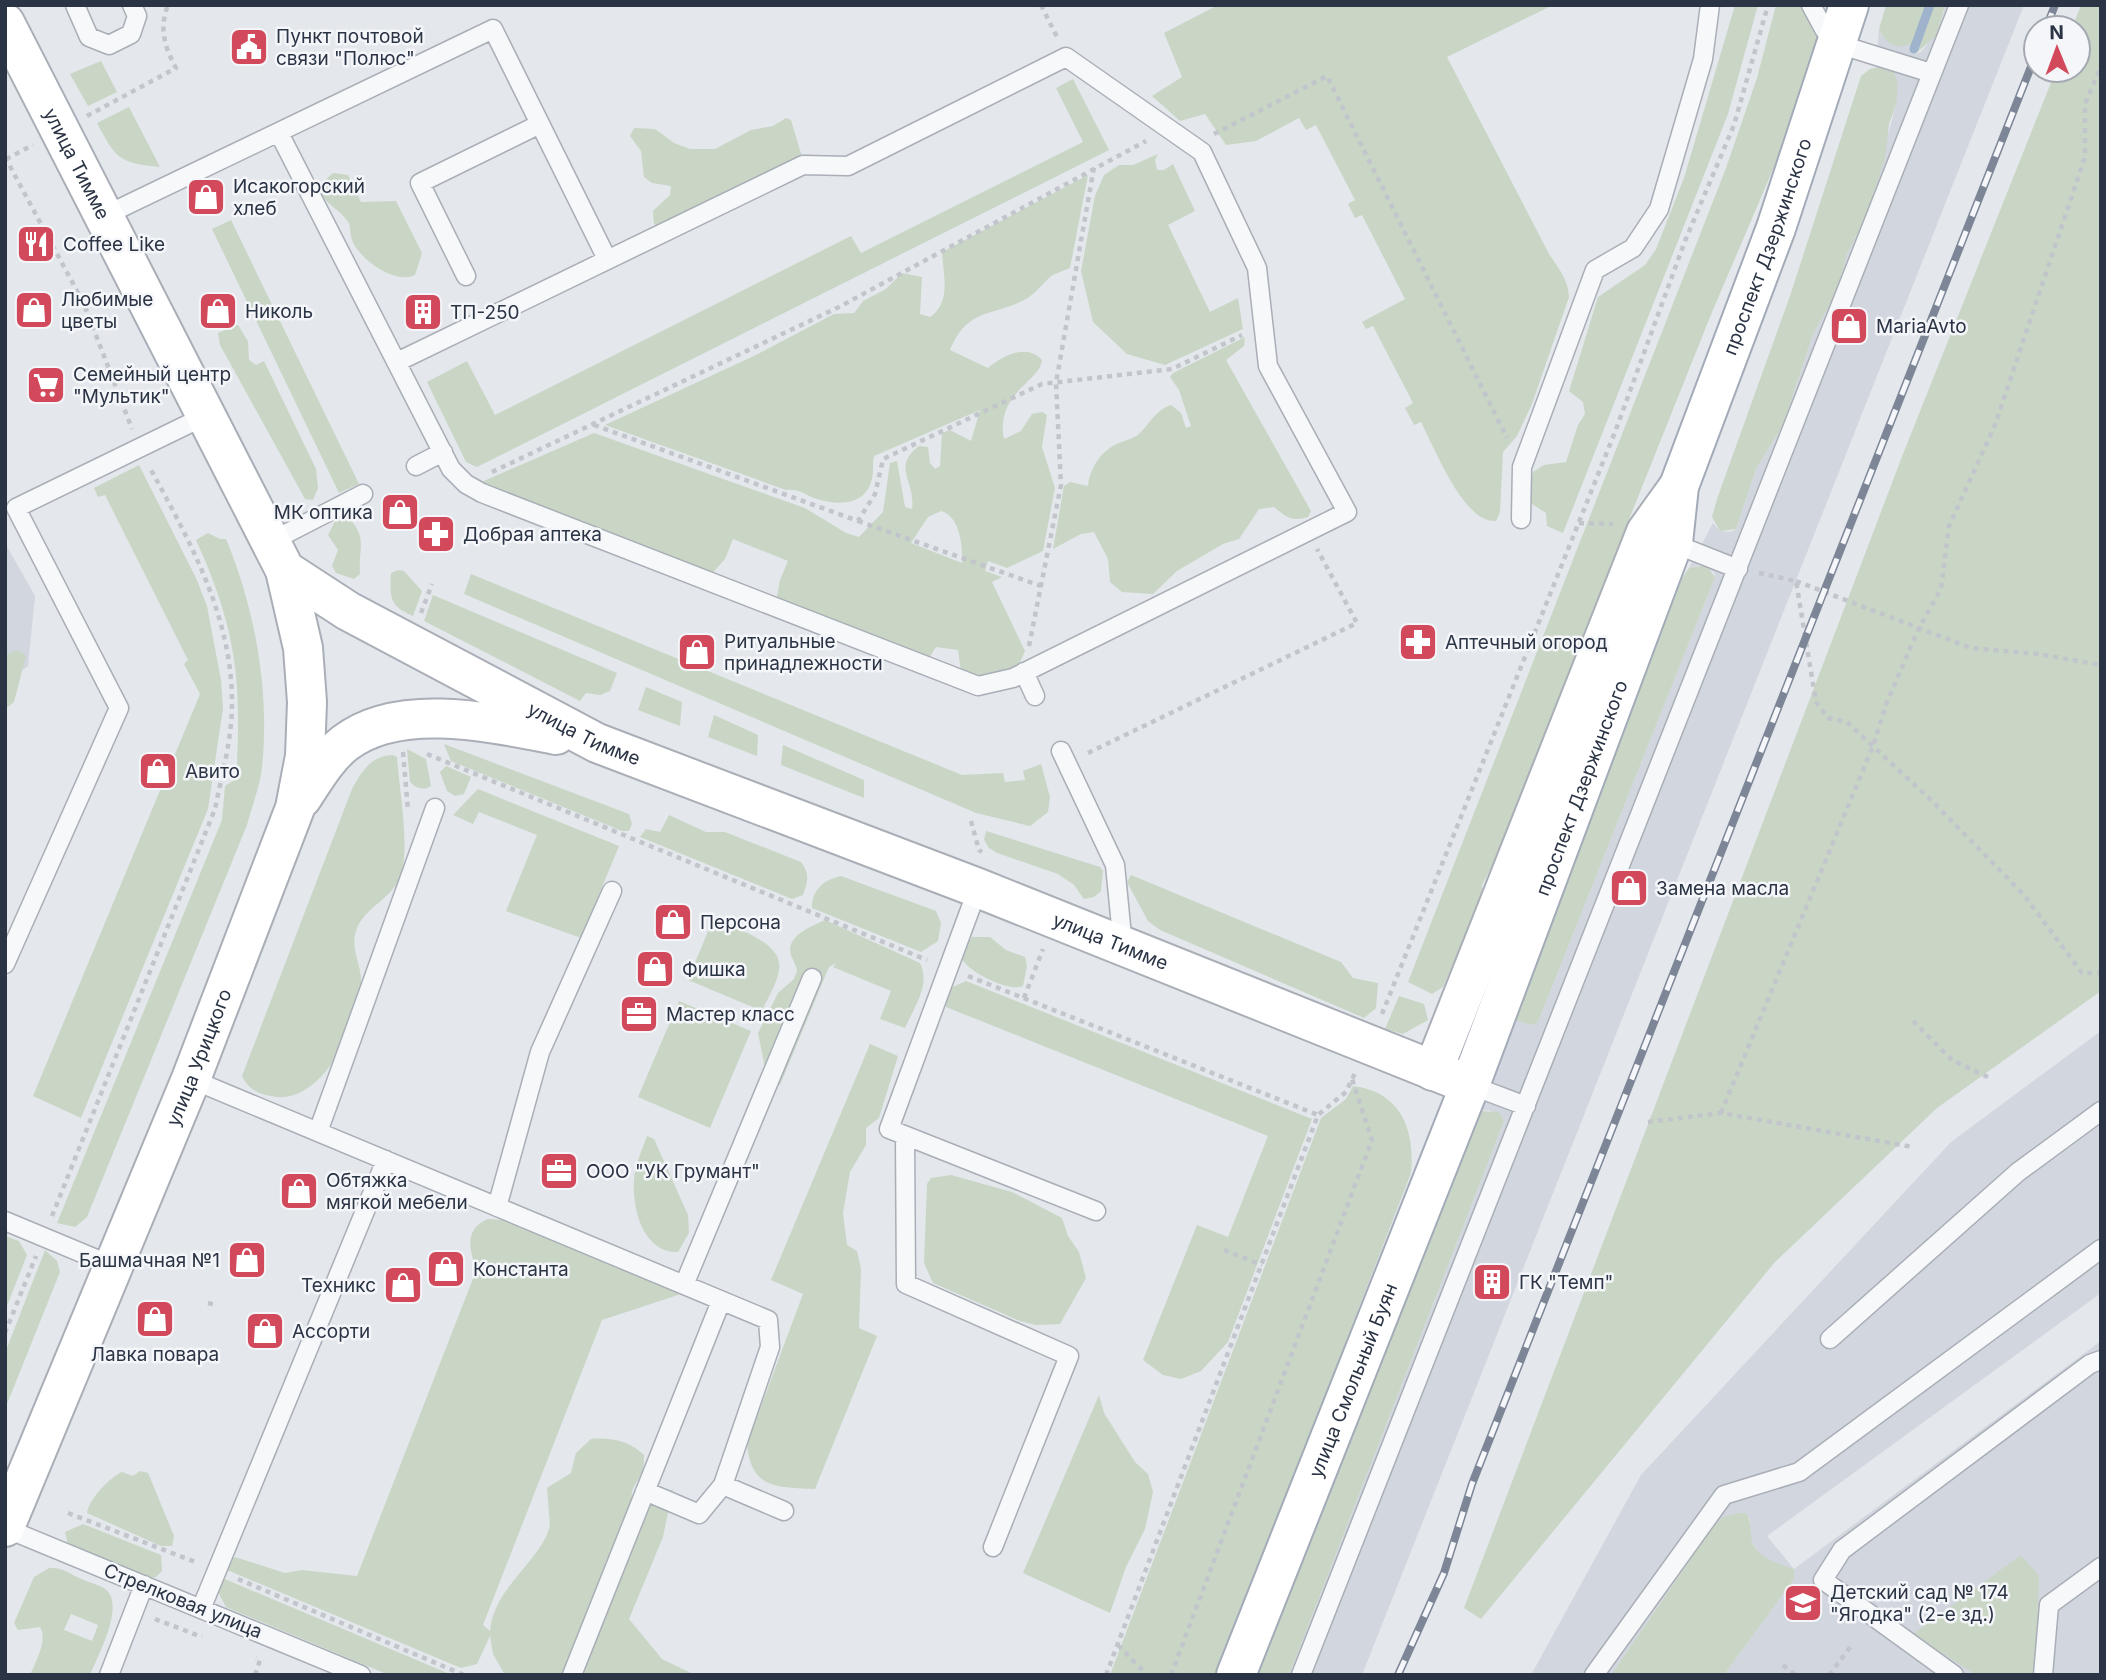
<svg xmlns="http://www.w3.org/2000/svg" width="2106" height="1680" viewBox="0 0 2106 1680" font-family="Inter,sans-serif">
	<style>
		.built { fill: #d2d6de }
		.green { fill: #c9d6c5; fill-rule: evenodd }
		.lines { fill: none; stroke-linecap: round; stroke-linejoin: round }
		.stream { stroke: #9fb4cc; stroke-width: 9 }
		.lane-casing { stroke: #a9aeb7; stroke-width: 21 }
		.secondary-casing { stroke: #a9aeb7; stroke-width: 42 }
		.primary-casing { stroke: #a3abb8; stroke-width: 42 }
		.path { stroke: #c2c5cb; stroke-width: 4.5; stroke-dasharray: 5 5; stroke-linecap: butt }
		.lane { stroke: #f7f8fa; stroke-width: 18 }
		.secondary { stroke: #fff; stroke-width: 38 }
		.primary { stroke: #fff; stroke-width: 38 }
		.rail-casing { stroke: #7d8696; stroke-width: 8 }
		.rail { stroke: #f4f6f9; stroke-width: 5; stroke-dasharray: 16; stroke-linecap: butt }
		.labels { text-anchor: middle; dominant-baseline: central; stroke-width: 5; stroke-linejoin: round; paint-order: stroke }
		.poi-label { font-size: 19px; fill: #2b3445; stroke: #f4f6f9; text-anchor: start }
		.street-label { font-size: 19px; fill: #2b3445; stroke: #f4f6f9 }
	</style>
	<rect width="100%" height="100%" fill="#e4e7ec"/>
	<path class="built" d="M1945,5H2024L1362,1675H1289L1504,1121L1489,1110L1480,1111L1514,1014L1519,1021L1532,1025L1538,1022L1715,577L1714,572L1700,565L1689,568L1713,523L1720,531L1731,532L1736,529L1756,469L1783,425L1813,334L1837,292L1847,254L1865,219L1896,105L1883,66L1876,67L1879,29L1883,37L1910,43L1915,54L1921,52L1941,26Z
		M5,543L35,596L28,666L5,682Z
		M2101,1031V1293L1767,1536L1794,1569L2101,1341V1675H1724L1794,1579L1757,1552L1751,1539L1750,1519L1745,1513H1738L1711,1529L1611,1675H1531L1641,1475L1951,1142Z"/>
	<path class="green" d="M1218,5H1553L1447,57L1549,254C1559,269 1568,279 1569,297L1532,404L1517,436L1503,452L1500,512L1496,521C1464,524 1434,447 1421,422L1414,425L1405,408L1413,403L1373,326L1366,329L1362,322L1405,299L1362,215L1355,218L1348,204L1355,200L1316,125L1306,130L1299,118L1256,141L1226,145L1205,114L1180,121L1152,96L1182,77L1164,33Z
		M1735,5H1758L1728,114L1563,533L1547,526L1546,513L1527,501L1533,472L1544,465L1566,462L1578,425L1585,414L1583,402L1569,391L1598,297L1645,265L1656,249L1684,178Z
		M1776,5H1804L1821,36L1797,113L1710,317L1612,562L1514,824L1482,885V897L1443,987L1432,994L1408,982L1726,168L1757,78Z
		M1886,5H1945L1938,34L1915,54L1909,44C1895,51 1885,42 1879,29Z
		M2081,5H2101V991L1937,1108L1775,1262L1481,1619L1464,1608L1903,454L2056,70H2078V28H2072Z
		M101,61L117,92L88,106L70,74Z
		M1883,66L1894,71L1898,85L1896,105L1889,124L1885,158L1865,219L1847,254L1837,292L1813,334L1783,425L1756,469L1736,529L1720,531L1712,517L1717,499L1790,296L1861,76L1870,69Z
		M1073,79L1109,150L477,467L466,462L427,382L467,361L495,415L851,236L861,253L1083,142L1056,88Z
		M129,107L160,167C119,163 116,159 97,123Z
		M786,118L791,120L803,160L660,227L654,224L653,211L670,195L671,186L652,183L644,177L641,151L630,136L634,128L655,129L674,143L690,149H715L751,130L773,126Z
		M1158,154L1155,160L1157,170H1164L1173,164L1195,211L1168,225L1210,312L1238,298L1243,329L1165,365L1127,354L1093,322L1081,271L1095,196L1104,175L1119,165H1133Z
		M333,173L348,175L361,202L396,201L422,253L415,275C395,285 359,259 352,240C349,232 352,226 346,219C339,210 328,205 322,195L323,182Z
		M1088,175L1070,268C1064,271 1055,273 1050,277C1040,286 1033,297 1020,302C989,316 966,310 950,350L988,368C1003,356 1026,343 1042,360C1040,382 995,393 1004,439L1021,431L1032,414L1042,412L1047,415L1042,447L1055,488L1043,551L1007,568L988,561L985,571L1002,577L992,582L1025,651L1017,669L979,678L961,671L958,650L936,647L928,660L776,602L780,580L788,561L733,539L725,559L710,576L477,484L594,433L805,508L846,533L859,537L883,512L890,463L897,461L905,507L912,509C916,482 891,467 919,446L928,447L930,463L935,469L940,466L942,433L950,430L971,441L980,410L874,456C872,463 874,471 872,478C867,505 839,506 817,499C805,495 799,488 786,490L605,425L756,355L834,314L854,313L863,301L886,289L902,273L922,277L920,314L930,317C952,302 943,274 942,252ZM941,511C960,516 963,547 962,563L911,543L928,517Z
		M231,220L359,484L339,493L212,229Z
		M238,325L248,341L249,360L256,365L264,361L316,469L318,488L313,500L305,499L220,345L218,333Z
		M1245,337L1244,346L1226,360L1311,511L1308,517C1292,522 1286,517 1274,507L1259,509L1239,539L1223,544L1177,571L1153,594L1122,592L1110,582L1108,559L1094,532L1081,534L1053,549L1064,486L1070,482L1088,486C1090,468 1101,450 1119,443C1126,440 1133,439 1139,434C1151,423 1154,411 1171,405L1181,413L1186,428L1191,426L1179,390L1170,377L1173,373Z
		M139,465L196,578L207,606L221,680L223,708L208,809L81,1118L33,1096L200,694L184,664L188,660L105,495L98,497L94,488Z
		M338,515H346C369,538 358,546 360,574L354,579L336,573L332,566L338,550L328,535Z
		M208,533L220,539H226C255,609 270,691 262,767C260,786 252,806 247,825L87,1217L75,1227L57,1223L222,820L225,786L236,779C242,682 237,630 196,540Z
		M1706,565L1715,577L1538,1022L1532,1025L1518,1021L1514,1014L1682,578L1689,568Z
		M398,570L404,571L422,591L413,616C389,606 390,598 391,573Z
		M471,574L962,775L1003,773L1005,782L1025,780L1023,771L1041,764L1050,797L1048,812L1030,826L976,813L464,594Z
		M433,595L617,673L610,691L600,695L586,693L580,701L424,621Z
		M13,651H20L26,656L14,702L5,709V656Z
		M646,687L682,702L680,726L638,710Z
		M714,715L758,735L757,756L708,737Z
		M444,744L629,814L632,824L629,831H622L451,761Z
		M783,745L864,780V798L781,765Z
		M407,749L426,759L431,786C423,791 416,788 410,782Z
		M393,755L397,757C399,788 410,847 401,874C393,900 364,906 356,931C350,950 362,965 361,983C361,1023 324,1101 277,1097C261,1095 249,1091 242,1076L352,789C361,772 372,755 393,755Z
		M446,766L471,777L464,794L455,796L447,791L440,772Z
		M478,789L619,846L581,938L506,911L537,835L479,812L473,824L453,815Z
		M669,815L706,832H725L801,862C810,874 808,881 803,895L792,899L640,837L646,829L660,832Z
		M986,831L1100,867L1103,871L1101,891L1094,897L1084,899L1074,885L1058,874L997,853L989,848L984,840Z
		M1131,875L1341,962L1353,978L1378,983L1376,1008L1364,1018L1160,930L1148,921L1127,882Z
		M841,876L936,911L941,923L938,941L921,952L812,908C812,889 824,880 841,876Z
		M713,919C733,928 784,941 779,970C777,984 767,999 762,1011L688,980Z
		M825,920L920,963C931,985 914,1007 905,1028L880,1019L891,991L833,967L836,963L829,967L780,1085L774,1084L765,1068L758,1033L778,993L794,979L797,971C796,964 793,961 791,955C785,936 812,926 825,920Z
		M972,937H990L1006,950L1025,957L1027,966L1023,986C1009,993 966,971 960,956Z
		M966,981L1312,1119L1228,1342L1201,1371L1181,1379L1163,1375L1143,1360L1197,1225L1228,1237L1268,1136L946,1007L948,989Z
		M1399,996L1424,1004L1428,1020L1403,1034L1385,1029Z
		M679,1001L751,1031L710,1128L638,1097Z
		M870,1044L898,1056L879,1118L866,1128V1145L850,1172L843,1213L847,1245L857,1251L861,1269L859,1328L877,1336L815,1489C776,1487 751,1489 747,1444L803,1294L771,1280Z
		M1353,1086C1402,1092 1415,1131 1411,1173L1217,1675H1110L1321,1118L1346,1099Z
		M1480,1111L1499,1112L1504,1121L1289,1675H1257Z
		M647,1136L654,1139L688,1215L689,1233L678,1252C643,1253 632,1209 634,1179C635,1165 642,1150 647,1136Z
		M951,1175L1012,1192L1062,1218L1068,1236L1079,1252L1086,1278L1060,1324L1036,1325L1020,1321L933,1283L924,1263L927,1184L931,1178Z
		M488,1219L505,1220L684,1293L602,1320L483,1625L490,1631C493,1593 529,1569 546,1537L550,1526L547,1488L571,1473L576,1453L591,1439C610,1437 630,1441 644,1455C644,1460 644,1468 642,1472C635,1487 625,1493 638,1508L673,1489L663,1537L629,1619L662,1659L695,1675H505L493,1654L490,1636L477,1664L461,1668L227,1570L231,1560L235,1557L285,1573L302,1570L357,1576L476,1271C470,1248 463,1230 488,1219Z
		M5,1236L19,1241L27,1255L5,1311Z
		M45,1250L57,1261L60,1272L5,1409V1353Z
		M1099,1395L1104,1413L1135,1462L1148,1474L1153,1492L1145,1529L1126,1567L1110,1613L1023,1573Z
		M140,1471L148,1473L151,1480L174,1536L172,1546H161L87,1513C89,1499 109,1478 122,1472L133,1476Z
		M1738,1513H1746C1751,1520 1750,1526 1751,1535C1752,1557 1776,1563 1794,1569V1579L1724,1675H1611L1711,1529L1723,1517Z
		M83,1524L161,1555L162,1571L156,1577L148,1578L68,1545L65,1532Z
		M2021,1555L2039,1576L2036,1675H1976L1913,1634Z
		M49,1568C64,1567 71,1575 84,1580C90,1583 99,1585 104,1588C127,1603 98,1655 90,1675H30C36,1661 48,1640 40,1627L18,1630L14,1623L34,1577ZM71,1614L98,1625L92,1641L64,1630Z
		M220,1577L452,1675H389L226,1607L217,1590Z"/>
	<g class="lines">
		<path class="stream" d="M1914,49L1930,5"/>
		<g class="lane-casing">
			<path id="lane" d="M75,5L89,37L109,45L131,34L137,16L132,5
				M1811,5L1824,29L1838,44L1931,73
				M279,133L451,469L466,484L482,493L978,686L1013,678L1347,512L1268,366L1257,268L1202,152L1066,57L848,166L803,165L397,362
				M104,216L493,29L607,259
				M466,276L420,183L540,124
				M416,466L443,452
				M1521,519L1522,467L1595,270L1633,248L1659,209L1703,59L1710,5
				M270,542L363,494
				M1670,542L1738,569
				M1024,672L1035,696
				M1061,751L1115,865L1123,946
				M978,888L889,1129L1096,1211
				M5,964L119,708L16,508L205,416
				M191,1079L768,1320L770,1347L723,1485
				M1470,1085L1526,1106
				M318,1132L435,808
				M905,1136L906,1284L1069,1356L993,1547
				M497,1207L540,1052L612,891
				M5,1221L113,1266
				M684,1285L812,978
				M1830,1339L2018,1172L2101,1111
				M645,1491L699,1514L723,1485L784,1511
				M5,1528L361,1675
				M201,1609L386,1160
				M109,1675L144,1585
				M572,1675L721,1301
				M1301,1675L1959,5
				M1594,1675L1724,1495L1799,1472L2101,1249
				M1954,1675L1823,1580L1842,1550L2090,1364L2101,1360
				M2043,1675L2049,1605L2101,1567"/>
		</g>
		<g class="secondary-casing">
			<g id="secondary">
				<path id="s1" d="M5,23L285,570L348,611L597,743L978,888L1470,1085"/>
				<path d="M302,798C315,778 327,757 345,743C400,701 494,723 556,735"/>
				<path d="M1433,1071L1646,532L1679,486"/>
				<path id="s2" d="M5,1527L191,1079L295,808L305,756L307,702L303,648L285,570"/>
			</g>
		</g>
		<g class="primary-casing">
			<g id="primary">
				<path id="s3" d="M1236,1675L1470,1085L1673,543L1679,486L1776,228L1849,5"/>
			</g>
		</g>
		<path class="path" d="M1041,5L1057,37
			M87,116L176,68C164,46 159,28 168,5
			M1214,134L1327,76L1507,438
			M5,157L84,304L132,429
			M6,159L33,145
			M594,425L858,521L875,494L883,459L1042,384L1172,369L1242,335
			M492,472L839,307L1146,141
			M858,521L1041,586
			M1579,523L1613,524
			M1759,573L1796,581L1816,702L1828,718L1847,722L1934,803L2024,895L2082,973H2101
			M1796,581L1971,648L2038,654L2101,665
			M421,613L432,584
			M1029,646L1061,485L1056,383L1094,167
			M403,752L408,810
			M1088,753L1357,623L1317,549
			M427,754L927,960
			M971,821L979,850L982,852
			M968,976L1318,1115
			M1024,998L1043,949
			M1382,1014L1615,432L1685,241L1734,125L1768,5
			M1913,1021L1952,1060L1990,1078
			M1721,1113L1873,746L1887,702L1918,630L1941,589L1949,526L1995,425L2085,157V104L2101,66
			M1648,1122L1721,1113L1913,1147
			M52,1216L215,809C222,774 232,739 232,703C232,615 189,540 149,466
			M1224,1250L1262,1265
			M208,1303L217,1305
			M5,1333L36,1256
			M68,1513L198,1563
			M238,1579L464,1675
			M155,1619L202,1637
			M1118,1645L1147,1675
			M1783,1665L1795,1675
			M255,1675L260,1660L256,1658
			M1106,1675L1318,1115L1346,1092L1355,1073
			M1171,1675L1372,1140L1352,1079
			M1829,1675L1851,1646"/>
		<use href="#lane" class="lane"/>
		<use href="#secondary" class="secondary"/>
		<use href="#primary" class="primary"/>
		<g class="rail-casing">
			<path id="rail" d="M2046,28L2055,5
				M1398,1675L1444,1573L1472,1484L2036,54"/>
		</g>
		<use href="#rail" class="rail"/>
	</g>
	<defs>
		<g id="civic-square" transform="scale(2.0125)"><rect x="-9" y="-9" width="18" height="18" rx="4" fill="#d1495b" stroke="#f4f6f9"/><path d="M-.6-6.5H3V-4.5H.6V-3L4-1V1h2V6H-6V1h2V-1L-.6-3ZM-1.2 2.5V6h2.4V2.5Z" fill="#fff"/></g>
		<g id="shop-square" transform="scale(2.0125)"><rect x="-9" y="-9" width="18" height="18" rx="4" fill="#d1495b" stroke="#f4f6f9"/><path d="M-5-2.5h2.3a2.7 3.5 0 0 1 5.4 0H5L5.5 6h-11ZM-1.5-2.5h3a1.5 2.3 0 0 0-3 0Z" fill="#fff"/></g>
		<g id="restaurant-square" transform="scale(2.0125)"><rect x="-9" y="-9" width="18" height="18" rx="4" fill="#d1495b" stroke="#f4f6f9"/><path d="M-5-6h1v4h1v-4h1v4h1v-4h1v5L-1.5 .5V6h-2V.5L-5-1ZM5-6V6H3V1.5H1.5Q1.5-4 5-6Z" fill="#fff"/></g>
		<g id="building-square" transform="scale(2.0125)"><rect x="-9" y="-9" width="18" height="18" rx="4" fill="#d1495b" stroke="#f4f6f9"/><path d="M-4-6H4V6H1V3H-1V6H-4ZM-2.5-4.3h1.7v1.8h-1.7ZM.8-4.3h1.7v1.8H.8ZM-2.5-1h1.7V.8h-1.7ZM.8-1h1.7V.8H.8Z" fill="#fff"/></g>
		<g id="supermarket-square" transform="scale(2.0125)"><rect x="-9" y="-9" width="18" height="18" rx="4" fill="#d1495b" stroke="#f4f6f9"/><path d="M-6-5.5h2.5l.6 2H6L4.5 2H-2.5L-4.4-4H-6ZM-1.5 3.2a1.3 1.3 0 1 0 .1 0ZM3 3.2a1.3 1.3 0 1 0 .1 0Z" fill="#fff"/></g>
		<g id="pharmacy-square" transform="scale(2.0125)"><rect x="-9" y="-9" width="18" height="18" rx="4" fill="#d1495b" stroke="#f4f6f9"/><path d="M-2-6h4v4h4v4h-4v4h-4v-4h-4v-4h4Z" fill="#fff"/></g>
		<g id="office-square" transform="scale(2.0125)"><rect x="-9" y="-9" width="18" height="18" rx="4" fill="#d1495b" stroke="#f4f6f9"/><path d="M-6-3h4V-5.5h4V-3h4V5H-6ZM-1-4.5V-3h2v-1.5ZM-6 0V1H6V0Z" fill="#fff"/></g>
		<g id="school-square" transform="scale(2.0125)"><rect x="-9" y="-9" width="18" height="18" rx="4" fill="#d1495b" stroke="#f4f6f9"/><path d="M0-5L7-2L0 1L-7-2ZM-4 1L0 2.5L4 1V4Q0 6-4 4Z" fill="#fff"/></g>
	</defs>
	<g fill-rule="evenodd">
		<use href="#civic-square" x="249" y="47"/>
		<use href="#shop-square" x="206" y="197"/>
		<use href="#restaurant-square" x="36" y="244"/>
		<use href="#shop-square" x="34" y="310"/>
		<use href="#shop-square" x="218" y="311"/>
		<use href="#building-square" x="423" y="312"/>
		<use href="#shop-square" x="1849" y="326"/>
		<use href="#supermarket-square" x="46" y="385"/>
		<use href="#shop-square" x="400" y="512"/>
		<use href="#pharmacy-square" x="436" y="534"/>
		<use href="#pharmacy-square" x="1418" y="642"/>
		<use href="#shop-square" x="697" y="652"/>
		<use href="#shop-square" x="158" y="771"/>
		<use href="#shop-square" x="1629" y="888"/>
		<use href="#shop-square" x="673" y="922"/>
		<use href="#shop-square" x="655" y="969"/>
		<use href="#office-square" x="639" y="1014"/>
		<use href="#office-square" x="559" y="1171"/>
		<use href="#shop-square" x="299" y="1191"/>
		<use href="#shop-square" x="247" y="1260"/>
		<use href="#shop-square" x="446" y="1269"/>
		<use href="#building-square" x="1492" y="1282"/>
		<use href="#shop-square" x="403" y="1285"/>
		<use href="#shop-square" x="155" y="1319"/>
		<use href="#shop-square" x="265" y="1331"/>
		<use href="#school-square" x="1803" y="1603"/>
	</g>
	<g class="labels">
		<g class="poi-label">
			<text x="276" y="36">Пункт почтовой<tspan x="276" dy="22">связи "Полюс"</tspan></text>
			<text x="233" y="186">Исакогорский<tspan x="233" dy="22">хлеб</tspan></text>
			<text x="63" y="244">Coffee Like</text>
			<text x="61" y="299">Любимые<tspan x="61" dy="22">цветы</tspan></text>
			<text x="245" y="311">Николь</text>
			<text x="450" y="312">ТП-250</text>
			<text x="1876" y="326">MariaAvto</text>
			<text x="73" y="374">Семейный центр<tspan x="73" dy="22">"Мультик"</tspan></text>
			<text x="373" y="512" text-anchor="end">МК оптика</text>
			<text x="463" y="534">Добрая аптека</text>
			<text x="724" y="641">Ритуальные<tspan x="724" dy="22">принадлежности</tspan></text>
			<text x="1445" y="642">Аптечный огород</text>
			<text x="185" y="771">Авито</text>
			<text x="1656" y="888">Замена масла</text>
			<text x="700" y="922">Персона</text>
			<text x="682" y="969">Фишка</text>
			<text x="666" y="1014">Мастер класс</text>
			<text x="586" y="1171">ООО "УК Грумант"</text>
			<text x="326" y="1180">Обтяжка<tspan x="326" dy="22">мягкой мебели</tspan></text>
			<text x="220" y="1260" text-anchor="end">Башмачная №1</text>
			<text x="473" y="1269">Константа</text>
			<text x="1519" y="1282">ГК "Темп"</text>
			<text x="376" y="1285" text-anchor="end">Техникс</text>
			<text x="292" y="1331">Ассорти</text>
			<text x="155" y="1354" text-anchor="middle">Лавка повара</text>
			<text x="1830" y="1592">Детский сад № 174<tspan x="1830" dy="22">"Ягодка" (2-е зд.)</tspan></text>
		</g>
		<g class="street-label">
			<text stroke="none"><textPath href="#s1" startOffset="158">улица Тимме</textPath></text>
			<text stroke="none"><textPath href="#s3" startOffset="1526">проспект Дзержинского</textPath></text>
			<text stroke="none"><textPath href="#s1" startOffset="956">улица Тимме</textPath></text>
			<text stroke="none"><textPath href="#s3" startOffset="952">проспект Дзержинского</textPath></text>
			<text stroke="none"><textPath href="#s1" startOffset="1522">улица Тимме</textPath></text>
			<text stroke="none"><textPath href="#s2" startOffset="508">улица Урицкого</textPath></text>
			<text stroke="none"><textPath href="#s3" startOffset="317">улица Смольный Буян</textPath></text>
			<text transform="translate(183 1601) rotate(22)">Стрелковая улица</text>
		</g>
	</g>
	<rect width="2106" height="1680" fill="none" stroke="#2b3445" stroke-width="14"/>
	<g transform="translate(2057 49) rotate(359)"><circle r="33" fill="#f4f6f9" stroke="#a4a8b1" stroke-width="2"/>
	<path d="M0-5L12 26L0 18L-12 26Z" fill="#d1495b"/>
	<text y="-10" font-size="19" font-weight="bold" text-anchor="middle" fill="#2b3445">N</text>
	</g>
</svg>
